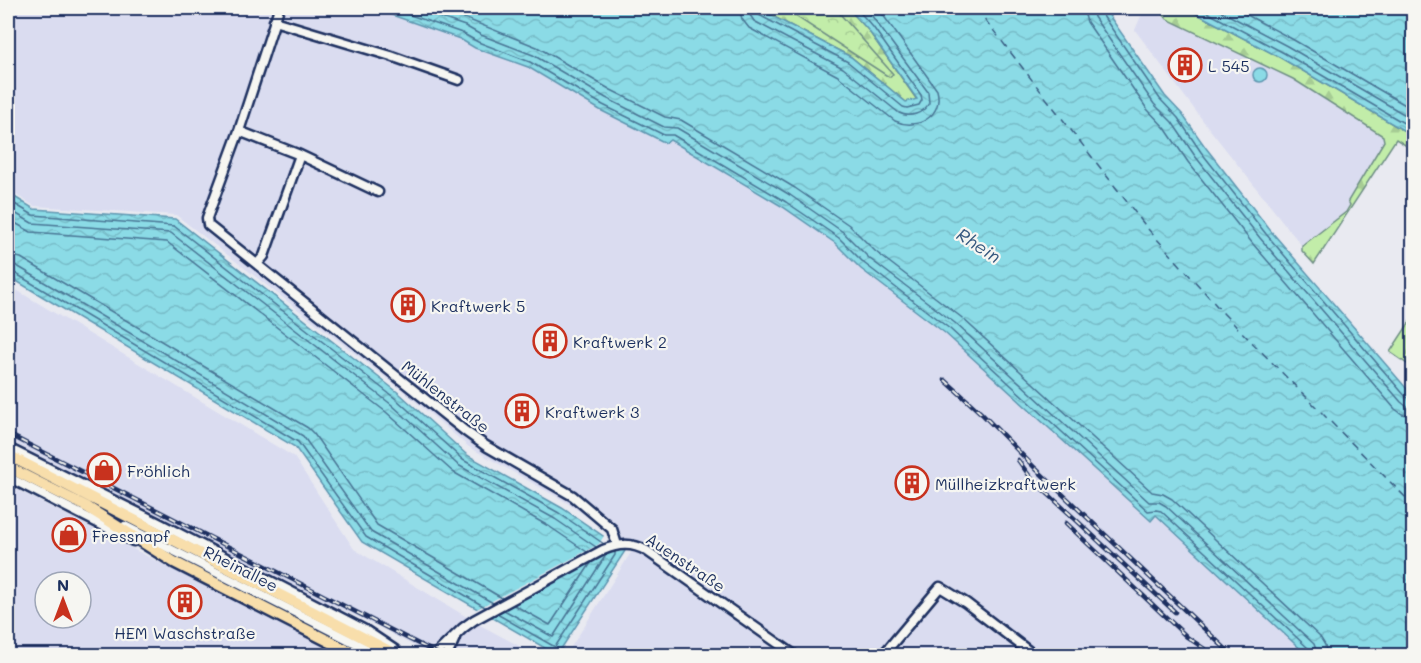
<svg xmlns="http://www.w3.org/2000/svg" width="1421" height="663" viewBox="0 0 1421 663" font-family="Mali,sans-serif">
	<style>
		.built { fill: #dadcf0; fill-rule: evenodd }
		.green { fill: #c2eda9; stroke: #6e8e84; stroke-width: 1.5 }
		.forest { fill: url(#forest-firs); stroke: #6e8e84; stroke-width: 1.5 }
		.park { fill: url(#park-crowns); stroke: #6e8e84; stroke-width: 1.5 }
		.water { fill: url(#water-waves); stroke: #5e96b0; stroke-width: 1.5 }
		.pier { fill: #e9eaf1 }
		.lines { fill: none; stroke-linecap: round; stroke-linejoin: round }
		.shore { stroke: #487494; stroke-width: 1.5 }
		.ferry { stroke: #375a80; stroke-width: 1.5; stroke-dasharray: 8 6; stroke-linecap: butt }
		.minor-casing { stroke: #1b2f5e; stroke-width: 13 }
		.major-casing { stroke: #1b2f5e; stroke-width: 15 }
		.minor { stroke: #f6f6f2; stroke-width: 8 }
		.major { stroke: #f8deab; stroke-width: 10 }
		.rail-casing { stroke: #1b2f5e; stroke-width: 4.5 }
		.rail { stroke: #f6f6f2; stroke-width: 2; stroke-dasharray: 7; stroke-linecap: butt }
		.labels { text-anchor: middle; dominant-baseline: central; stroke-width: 4.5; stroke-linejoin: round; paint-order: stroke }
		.poi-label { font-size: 16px; fill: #1b2f5e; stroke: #f6f6f2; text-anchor: start }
		.street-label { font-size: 16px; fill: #1b2f5e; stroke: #f6f6f2 }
		.water-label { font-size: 18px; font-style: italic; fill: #375a80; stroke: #f6f6f2 }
	</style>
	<defs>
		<pattern id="forest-firs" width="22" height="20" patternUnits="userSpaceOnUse" patternTransform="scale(1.5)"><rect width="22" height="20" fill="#c2eda9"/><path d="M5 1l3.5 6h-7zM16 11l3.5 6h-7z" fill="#a6cc94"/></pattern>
		<pattern id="park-crowns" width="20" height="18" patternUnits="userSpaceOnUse" patternTransform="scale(1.5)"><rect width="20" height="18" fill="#c2eda9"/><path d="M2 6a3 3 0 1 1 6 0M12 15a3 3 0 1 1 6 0" fill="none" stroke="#a6cc94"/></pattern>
		<pattern id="water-waves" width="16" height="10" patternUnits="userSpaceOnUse" patternTransform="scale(1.5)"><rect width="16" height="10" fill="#8bdbe6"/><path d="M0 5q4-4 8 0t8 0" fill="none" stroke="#77bcc8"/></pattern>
	</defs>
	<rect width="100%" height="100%" fill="#e9eaf1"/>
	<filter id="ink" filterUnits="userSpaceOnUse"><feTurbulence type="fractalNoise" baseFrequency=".0167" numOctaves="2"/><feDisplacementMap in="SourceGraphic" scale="12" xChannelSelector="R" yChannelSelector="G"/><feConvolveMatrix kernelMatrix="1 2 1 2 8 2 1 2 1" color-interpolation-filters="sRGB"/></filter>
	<g filter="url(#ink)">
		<path class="built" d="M8,8H372L460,39L475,48L528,67L600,110L666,142L670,139L783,207L835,243L861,269L945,333L1150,521L1156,515L1307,655H566L632,551L631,546L564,501L469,447L402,390L176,215L34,206L8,190Z
			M1149,10L1293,79L1383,136L1384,141L1346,212L1302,246L1204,122L1135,30L1141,16Z
			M8,285L294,457L354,549L480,625L536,655H430L381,628L275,578L8,440Z
			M8,485L340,655H8ZM45,582H81V618H45Z"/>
		<path class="green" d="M129,532L371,655H365L157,549Z"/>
		<path class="forest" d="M757,8H848L868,30L917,100L906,102L851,57Z
			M1158,8H1186L1281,58L1413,136V150L1396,139L1314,264L1302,251V246L1346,212L1350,205L1348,201L1384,141L1383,136L1293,79L1167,19Z
			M1413,317L1414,368H1413L1390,352Z"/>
		<path class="park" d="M783,8H838L841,15L893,74L889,77Z"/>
		<path class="water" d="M372,8H757L851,57L906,102L917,99L868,30L848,8H1104L1165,96L1182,114L1206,148L1270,230L1413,396V655H1307L1156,515L1151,521L945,333L861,269L835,243L783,207L670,140L666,143L600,110L528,67L475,48L460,39Z
			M1186,8H1413V136L1281,58Z
			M1253 75a7 7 0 1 1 14 0a7 7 0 1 1-14 0Z
			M8,193L34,209L175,219L400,394L467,455L562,508L625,551L557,655L362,542L295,447L8,276Z"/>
		<path class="pier" d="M605,534L628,550L609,554L487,619L477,613L475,610L599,544Z"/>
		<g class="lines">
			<path class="shore" d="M390,8L462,33L478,42L530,62L603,105L664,135H673L786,202L839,238L865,264L950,329L1148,511L1156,510L1161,511L1308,648L1310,656
				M412,8L465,26L481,35L533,55L606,98L664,127L677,128L790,195L843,232L870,259L955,323L1149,502H1159L1166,506L1314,644L1318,656
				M439,8L537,47L611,90L665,117L681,120L795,188L849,225L876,252L961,317L1152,492L1163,494L1172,499L1320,637L1325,645L1327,656
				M739,8L742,19L749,28L838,76L895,121C917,131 944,116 937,90L878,8
				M748,8L750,15L754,21L843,68L899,113C910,118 923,114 929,103L928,92L866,8
				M756,8L759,15L848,62L903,107L907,108L919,105L922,100L921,95L873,27L856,8
				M1083,8L1087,22L1147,109L1165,128L1188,162L1253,244L1395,409L1402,414L1414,416
				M1092,8L1094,17L1154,104L1172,122L1195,156L1260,238L1401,402L1406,406L1414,407
				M1100,8L1101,13L1160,99L1178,118L1201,152L1266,234L1406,397L1414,400
				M1199,8L1284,53L1414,129
				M1215,8L1287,46L1414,120
				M1234,8L1292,39L1414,110
				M8,200L33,215L174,226L396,399L463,460L559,513L604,544
				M8,209L32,223L171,233L392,405L458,465L555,519L596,547
				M8,219L31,232L167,242L386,412L453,472L550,527L587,552
				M8,255L21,258L308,428L314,434L377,525L502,598
				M8,264L17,266L303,436L371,532L493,603
				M8,271L13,272L298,442L366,537L485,607
				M514,605L550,625L591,563
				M504,610L553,637L606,555
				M497,614L555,647L615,555V552"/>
			<path class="ferry" d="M976,8L1148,229L1224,314L1414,506"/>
			<g class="minor-casing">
				<path id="minor" d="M279,8L239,131L207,218L208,225L465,431L486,446L573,496L612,529L617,545
					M274,21L391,56L459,80
					M239,131L300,155L378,192
					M257,264L264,256L300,155
					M8,448L159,523L365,630L395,650
					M8,477L133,541
					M125,526L381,656
					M434,656L463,628L474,620L603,550C618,544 631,542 647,551L796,656
					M447,656L455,638
					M882,656L940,587L966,603L1035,656"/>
			</g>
			<g class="major-casing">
				<path id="major" d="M8,455L399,656
					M8,467L87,507L174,562L358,656"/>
			</g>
			<use href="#minor" class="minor"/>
			<use href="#major" class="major"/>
			<g class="rail-casing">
				<path id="rail" d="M945,380L982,414L1035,468L1233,656
					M8,434L442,656
					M1018,460L1031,478L1175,612
					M1066,523L1187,637L1215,656"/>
			</g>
			<use href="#rail" class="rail"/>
		</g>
	</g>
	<defs>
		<g id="building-ring" transform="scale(1.725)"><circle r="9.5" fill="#f6f6f2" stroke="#c8321e" stroke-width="1.5"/><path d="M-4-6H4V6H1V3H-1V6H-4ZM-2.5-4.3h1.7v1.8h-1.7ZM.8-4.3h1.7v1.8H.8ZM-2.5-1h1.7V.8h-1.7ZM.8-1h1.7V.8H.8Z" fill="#c8321e"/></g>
		<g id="shop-ring" transform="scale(1.725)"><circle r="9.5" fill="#f6f6f2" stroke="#c8321e" stroke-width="1.5"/><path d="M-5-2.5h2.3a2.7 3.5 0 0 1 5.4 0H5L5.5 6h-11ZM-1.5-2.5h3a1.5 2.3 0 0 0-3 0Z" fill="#c8321e"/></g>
	</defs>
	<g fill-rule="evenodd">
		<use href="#building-ring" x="1185" y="65"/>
		<use href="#building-ring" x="408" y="305"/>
		<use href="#building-ring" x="550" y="341"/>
		<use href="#building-ring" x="522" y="411"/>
		<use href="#shop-ring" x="104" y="470"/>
		<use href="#building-ring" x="912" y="483"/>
		<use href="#shop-ring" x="69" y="535"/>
		<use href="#building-ring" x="185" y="602"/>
	</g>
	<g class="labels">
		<g class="poi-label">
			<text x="1208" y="65">L 545</text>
			<text x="431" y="305">Kraftwerk 5</text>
			<text x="573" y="341">Kraftwerk 2</text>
			<text x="545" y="411">Kraftwerk 3</text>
			<text x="127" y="470">Fröhlich</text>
			<text x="935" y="483">Müllheizkraftwerk</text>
			<text x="92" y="535">Fressnapf</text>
			<text x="185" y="632" text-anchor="middle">HEM Waschstraße</text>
		</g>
		<g class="street-label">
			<text transform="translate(446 396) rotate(38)">Mühlenstraße</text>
			<text transform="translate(686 562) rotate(34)">Auenstraße</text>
			<text transform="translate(241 568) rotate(27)">Rheinallee</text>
		</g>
		<g class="water-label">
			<text transform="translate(979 245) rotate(33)">Rhein</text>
		</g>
	</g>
	<rect width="1421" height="663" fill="none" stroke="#f6f6f2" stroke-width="30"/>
	<rect x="15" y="15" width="1391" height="633" fill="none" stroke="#1b2f5e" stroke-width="2" filter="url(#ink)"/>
	<g transform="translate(63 600)"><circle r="28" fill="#f6f6f2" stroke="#9ea6b7" stroke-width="1.5"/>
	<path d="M0-4.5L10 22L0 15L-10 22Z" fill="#c8321e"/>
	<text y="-9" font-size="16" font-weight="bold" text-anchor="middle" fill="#1b2f5e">N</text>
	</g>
</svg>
